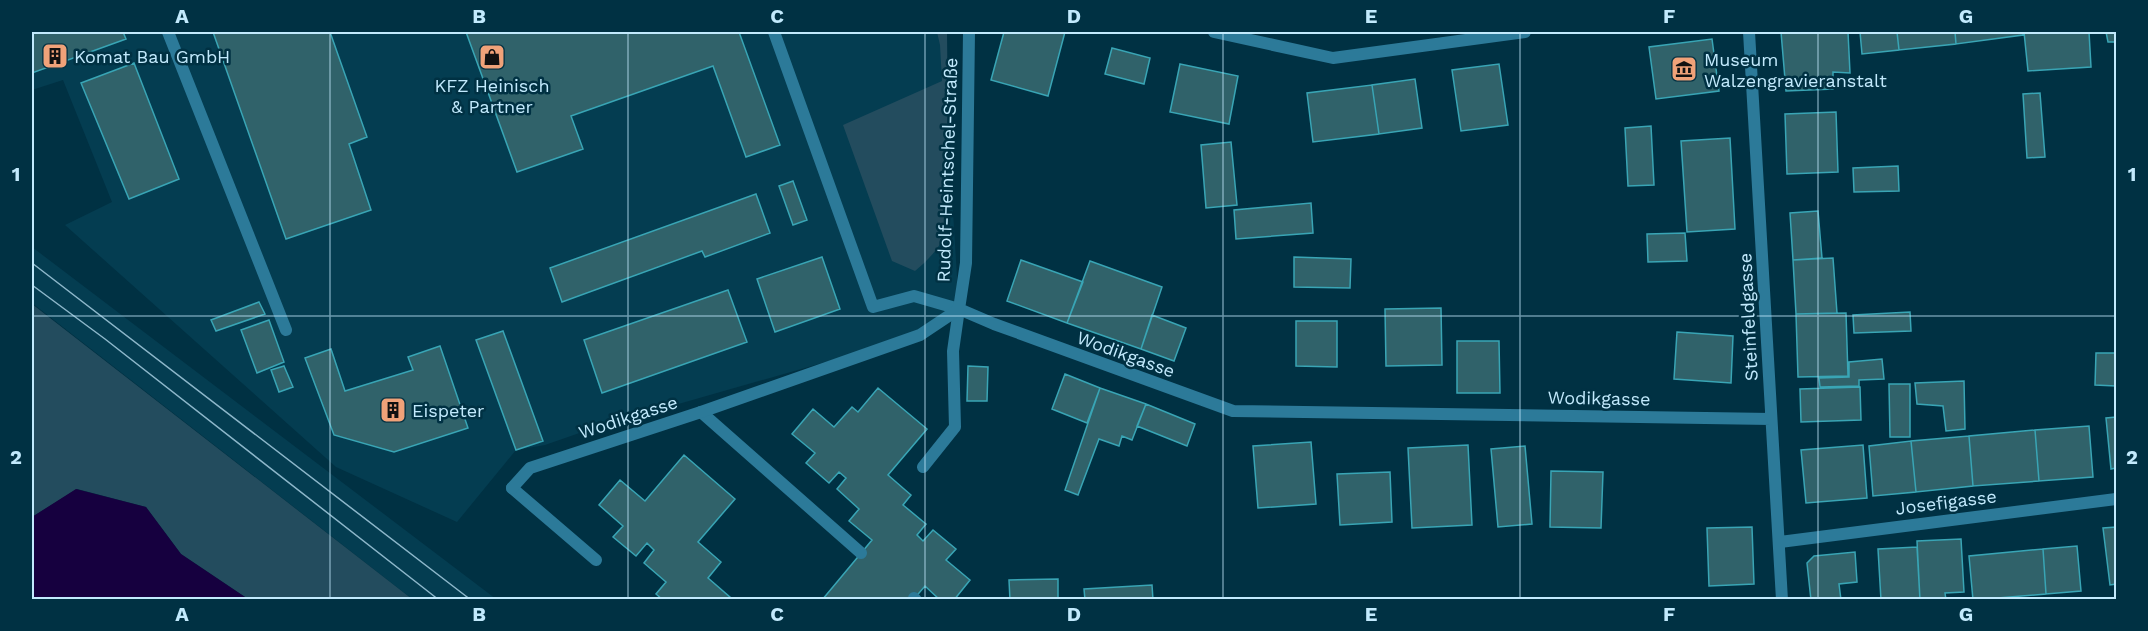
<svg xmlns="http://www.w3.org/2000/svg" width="2148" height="631" viewBox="0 0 2148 631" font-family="'Work Sans',sans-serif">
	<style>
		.built { fill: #043d51 }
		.green { fill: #234c5e }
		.water { fill: #16003f }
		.building { fill: #30626a; stroke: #39a5b5; stroke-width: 1.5 }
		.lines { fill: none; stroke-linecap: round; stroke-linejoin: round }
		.lane { stroke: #2c7a99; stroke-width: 12 }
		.street { stroke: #2c7a99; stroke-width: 12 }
		.tram { stroke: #8db7ca; stroke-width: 1.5 }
		.grid { fill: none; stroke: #c2eafd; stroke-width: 1.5; stroke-opacity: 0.55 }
		.labels { text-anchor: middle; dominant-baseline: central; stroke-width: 5; stroke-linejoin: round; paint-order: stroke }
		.poi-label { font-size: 18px; fill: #c2eafd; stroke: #003143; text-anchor: start }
		.street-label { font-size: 18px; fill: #c2eafd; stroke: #003143 }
		.neatline { fill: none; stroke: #c2eafd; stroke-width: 2 }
		.grid-label { font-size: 20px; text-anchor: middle; font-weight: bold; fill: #c2eafd }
	</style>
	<rect width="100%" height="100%" fill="#003143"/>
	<path class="built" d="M32,32H942L959,309L920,335L591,429L545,445L516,450L457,522L336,467L65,225L112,202L63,80L32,90Z
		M32,247L496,599H412L32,303Z"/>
	<path class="green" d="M937,32H947L949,224C944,243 930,259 915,271L892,261L843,125L942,81L940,45Z
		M32,304L412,599H248L181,554L146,507L77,489L32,517Z"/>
	<path class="water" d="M76,489L146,507L181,554L248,599H32V517Z"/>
	<path class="building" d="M32,32H123L126,39L32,73Z
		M213,32H330L367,137L349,144L371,210L286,239Z
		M466,32H739L780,145L746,157L713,66L571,116L583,149L517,172Z
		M1004,32H1065L1048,96L991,80Z
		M1781,32H1848L1850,73L1833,72V89L1786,91Z
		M1860,32H1897L1899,50L1862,54Z
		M1897,32H1955L1956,44L1899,50Z
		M1955,32H2023V35L1956,44Z
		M2024,32H2089L2091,67L2028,71Z
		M2106,32H2116V42H2108Z
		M1712,39L1719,91L1656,99L1649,47Z
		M1112,48L1150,58L1144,84L1105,74Z
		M134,63L179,179L129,199L81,83Z
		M1180,64L1238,76L1229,124L1170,112Z
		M1499,64L1508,125L1461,131L1452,70Z
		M1415,79L1422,128L1379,134L1372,85Z
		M1372,85L1379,134L1313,142L1307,93Z
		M2040,93L2045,157L2027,158L2023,94Z
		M1836,112L1838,172L1787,174L1785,114Z
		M1651,126L1654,185L1628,186L1625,128Z
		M1730,138L1735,229L1687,232L1681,141Z
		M1231,142L1237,205L1206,208L1201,145Z
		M1898,166L1899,191L1854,192L1853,168Z
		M793,181L807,220L793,225L779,186Z
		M756,194L770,233L705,257L702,251L562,302L550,268Z
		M1311,203L1313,233L1236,239L1234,210Z
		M1818,211L1822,258L1793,260L1790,213Z
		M1685,233L1687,261L1648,262L1647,234Z
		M822,257L840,309L775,332L757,279Z
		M1294,257L1351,259L1350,288L1294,287Z
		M1833,258L1837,313L1796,314L1793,260Z
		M1021,260L1083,282L1067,323L1007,301Z
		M1090,261L1162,287L1141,349L1067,323Z
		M728,290L747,342L602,393L584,340Z
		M259,302L265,314L216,331L211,320Z
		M1441,308L1442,365L1386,366L1385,309Z
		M1910,312L1911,331L1854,333L1853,315Z
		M1846,313L1848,376L1798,377L1796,314Z
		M1152,315L1186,328L1174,361L1141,349Z
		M269,320L284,362L257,373L241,330Z
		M1296,321H1337V367L1296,366Z
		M503,331L543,441L516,450L476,340Z
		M1677,332L1733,336L1731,383L1674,379Z
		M1457,341H1499L1500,393H1457Z
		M440,346L468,428L394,452L334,435L305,358L331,349L345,391L413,370L408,357Z
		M2096,353H2116V386L2095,385Z
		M1882,359L1884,379L1859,380V386L1820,387L1819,378L1849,377V362Z
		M284,366L293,387L279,392L271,370Z
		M968,366L988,367L987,401H967Z
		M1065,374L1100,388L1087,423L1052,409Z
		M1964,381L1965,429L1946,431L1943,406L1917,404L1915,383Z
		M1889,384H1910V437H1890Z
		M1860,387L1861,420L1801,422L1800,389Z
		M878,388L927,429L888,475L911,495L903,505L926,524L917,535L923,541L933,530L956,549L946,560L970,580L954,600H940L925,586L913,600H822L872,540L849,521L859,509L837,489L846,478L839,472L829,483L806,463L815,453L792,434L813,409L834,427L852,407L858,412Z
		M1100,388L1146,404L1132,440L1122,436L1119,446L1099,439L1078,495L1065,490Z
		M1146,404L1195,424L1187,446L1137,426Z
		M2116,417V468L2111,469L2106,418Z
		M2089,426L2093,477L2039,481L2035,430Z
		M2035,430L2039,481L1973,486L1969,436Z
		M1969,436L1973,486L1916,492L1911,441Z
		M1911,441L1916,492L1873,496L1869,446Z
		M1311,442L1316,504L1258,508L1253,446Z
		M1468,445L1472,525L1412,528L1408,448Z
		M1863,445L1867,498L1806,503L1801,450Z
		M1525,446L1532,524L1498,527L1491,449Z
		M684,455L735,499L698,542L721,562L708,578L731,598L730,600H663L656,594L666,582L644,563L654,550L647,543L636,556L613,537L623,526L599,505L620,480L645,501Z
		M1551,471L1603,472L1601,528L1550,527Z
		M1390,472L1392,522L1340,525L1337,474Z
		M1752,527L1754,584L1709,586L1707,528Z
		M2116,527V584L2110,585L2103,528Z
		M1961,539L1964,592L1945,593L1946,600H1920L1917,541Z
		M2077,546L2081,591L2046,594L2043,549Z
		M1917,547L1920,600H1881L1878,549Z
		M2043,549L2046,594L1973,600L1969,556Z
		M1855,552L1857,582L1839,584L1841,600H1811L1807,563L1814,556Z
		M1058,579V600H1010L1009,580Z
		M1152,585L1153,600H1085L1084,589Z"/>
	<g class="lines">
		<path class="lane" d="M168,32L286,330
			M774,32L873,307L914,296L959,309L953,351L955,427L923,467
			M701,412L861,553
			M512,488L596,560
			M914,598L916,600"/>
		<path class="street" d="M1214,32L1333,58L1525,32
			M1749,32L1782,600
			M959,309L966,263L969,32
			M512,488L530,468L701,412L920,335L959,309L994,324L1233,411L1771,419
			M1780,542L2116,499"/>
		<path class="tram" d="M32,263L471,600
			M32,285L105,339L439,600"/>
	</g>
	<path class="grid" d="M330,32V600M628,32V600M925,32V600M1223,32V600M1520,32V600M1818,32V600M32,316H2116"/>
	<defs>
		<g id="building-square" transform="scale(1.35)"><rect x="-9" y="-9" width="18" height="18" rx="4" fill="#f0a279" stroke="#003143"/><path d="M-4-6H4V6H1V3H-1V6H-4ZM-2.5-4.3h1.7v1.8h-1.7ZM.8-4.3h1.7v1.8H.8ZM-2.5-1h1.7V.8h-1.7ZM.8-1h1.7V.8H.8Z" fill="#111"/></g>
		<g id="shop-square" transform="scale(1.35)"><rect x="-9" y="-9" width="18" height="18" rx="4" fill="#f0a279" stroke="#003143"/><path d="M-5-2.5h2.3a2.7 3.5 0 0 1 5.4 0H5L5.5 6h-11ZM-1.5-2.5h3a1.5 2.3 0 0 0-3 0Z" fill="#111"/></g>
		<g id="museum-square" transform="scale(1.35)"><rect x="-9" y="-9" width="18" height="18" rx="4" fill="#f0a279" stroke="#003143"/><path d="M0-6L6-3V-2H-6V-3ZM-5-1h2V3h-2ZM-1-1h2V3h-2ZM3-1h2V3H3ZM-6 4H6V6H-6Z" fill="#111"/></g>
	</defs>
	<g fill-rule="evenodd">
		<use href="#building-square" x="55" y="56"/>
		<use href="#shop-square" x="492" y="57"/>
		<use href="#museum-square" x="1684" y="69"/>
		<use href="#building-square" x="393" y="410"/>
	</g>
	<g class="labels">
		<g class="poi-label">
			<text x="74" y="56">Komat Bau GmbH</text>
			<text x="1704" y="59">Museum<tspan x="1704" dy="21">Walzengravieranstalt</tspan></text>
			<text x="492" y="85" text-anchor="middle">KFZ Heinisch<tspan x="492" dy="21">&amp; Partner</tspan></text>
			<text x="412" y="410">Eispeter</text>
		</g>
		<g class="street-label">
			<text transform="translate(947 170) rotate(-88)">Rudolf-Heintschel-Straße</text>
			<text transform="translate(1748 317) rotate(-93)">Steinfeldgasse</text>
			<text transform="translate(1126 354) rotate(20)">Wodikgasse</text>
			<text transform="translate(1599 398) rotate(1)">Wodikgasse</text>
			<text transform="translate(628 417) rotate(-18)">Wodikgasse</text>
			<text transform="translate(1946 502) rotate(-7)">Josefigasse</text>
		</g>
	</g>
	<rect width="2148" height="631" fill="none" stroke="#003143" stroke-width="66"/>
	<rect x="33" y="33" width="2082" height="565" class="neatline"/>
	<g class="grid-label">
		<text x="182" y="23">A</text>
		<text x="479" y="23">B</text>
		<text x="777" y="23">C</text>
		<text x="1074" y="23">D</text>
		<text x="1371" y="23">E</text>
		<text x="1669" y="23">F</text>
		<text x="1966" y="23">G</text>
		<text x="16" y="181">1</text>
		<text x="2132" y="181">1</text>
		<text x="16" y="464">2</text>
		<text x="2132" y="464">2</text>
		<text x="182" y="621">A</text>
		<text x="479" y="621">B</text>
		<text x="777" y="621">C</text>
		<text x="1074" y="621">D</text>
		<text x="1371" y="621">E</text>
		<text x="1669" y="621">F</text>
		<text x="1966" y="621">G</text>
	</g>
</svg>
